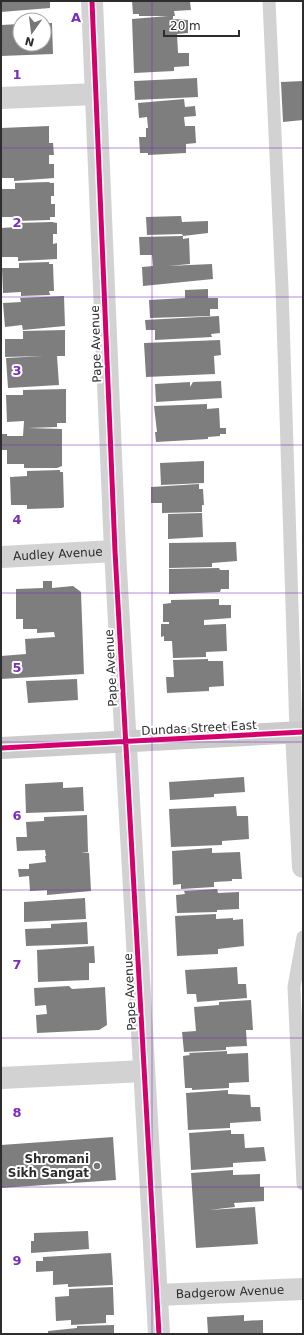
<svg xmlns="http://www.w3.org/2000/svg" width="304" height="1335" viewBox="0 0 304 1335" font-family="'DejaVu Sans',sans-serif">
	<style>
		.building { fill: #7e7e7e }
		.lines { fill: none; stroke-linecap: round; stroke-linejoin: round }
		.lane { stroke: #d2d2d2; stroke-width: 13 }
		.street { stroke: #d2d2d2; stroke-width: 22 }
		.secondary { stroke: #cbcbcb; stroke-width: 22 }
		.cycleway-casing { stroke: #fff; stroke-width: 8 }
		.cycleway { stroke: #d6006c; stroke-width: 5 }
		.grid { fill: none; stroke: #7b2cbf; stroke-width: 1; stroke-opacity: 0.55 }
		.poi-dot { fill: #767676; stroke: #fff; stroke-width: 1.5 }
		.labels { text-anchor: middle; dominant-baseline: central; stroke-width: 4; stroke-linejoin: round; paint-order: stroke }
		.street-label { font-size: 12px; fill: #2d2d2d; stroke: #fff }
		.poi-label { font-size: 12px; font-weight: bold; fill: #2d2d2d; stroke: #fff; text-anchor: end }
		.grid-label { font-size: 13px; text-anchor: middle; font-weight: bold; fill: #7b2cbf; stroke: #fff; stroke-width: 4; stroke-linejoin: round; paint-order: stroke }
	</style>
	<rect width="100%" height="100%" fill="#fff"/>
	<path class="building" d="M1,1H50V8L1,12Z
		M132,1H190L191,10L174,11L175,16H173V19L188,20V33L177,34L178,53H189V66L174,67V71L134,73L132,19L168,16H139V14H133Z
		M44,23H52L53,54L1,56V25L20,24V44H44Z
		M197,78L198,97L135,100L134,81Z
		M303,81V120L283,122L281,82Z
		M184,99L185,107L195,106L196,116L184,117L185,126H195L196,143L186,144V153L148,155V153H140L139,137H146V128H148L147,117L139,118L138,103Z
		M49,126V143H53L54,155H49V164H54V178L14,181V178H1V128Z
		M49,182L50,183H54V196H51V204H55V217H50V220L17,221L16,217H1V189H15V183Z
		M181,216L182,222L208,221V233L183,236L182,234L147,235L146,217Z
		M52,222L57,223V234H53V244L57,243V259L18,261V257H1V228L17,227V223Z
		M183,236V239L189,238L190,264L168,266L212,264L213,279L143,286L142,267L153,266L152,255H140L139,237Z
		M49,262V264H53L54,291H49L50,295L21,296V292L3,293L2,268H19V263Z
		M208,289V298H218V309H210V316L150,318L149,300L185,298V290Z
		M64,296L65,326L23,330L22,325L5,327L3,303L21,302L20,298Z
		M219,316L220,333L211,334L212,337L155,340V330H146L145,320Z
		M65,330V356H57L59,385L8,388L6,358L44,356L5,357V339H23V331Z
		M220,340L221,355L214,356L215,374L146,377L144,343Z
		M221,381L222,398L156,402L155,384L190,382V387L193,382Z
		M66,389V423H57V427L27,428L62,429V466L57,468H24V464H7V450H1V434H7V436H23L24,421L7,422L6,395H23V390Z
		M207,404V409L219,408L220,428H226V434H220V436L208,437V439L156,442L155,432H157L154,406Z
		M204,461V483L161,485L160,463Z
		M60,470V472H63L64,507L62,508L27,509V505H11L10,477L27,476V471Z
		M199,484V489H203L204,505H202V512L162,513V503H151V487Z
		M202,513L203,537L168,539V514Z
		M236,542L237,561L212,563V567L169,568V543Z
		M219,568L220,570H229V589H221L220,592L169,594V569Z
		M43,581H52V588L73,586L81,592L84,674L1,679V656L26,654L25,639L55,637L54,632L37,633V629H23V619H16V589L43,588Z
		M219,599V605H231V618L204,620V625L226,624L227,651L206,652V657L173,658L172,641H164V636L161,637V624H169V622H163V604L171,603V600Z
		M208,659V661H223L224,686L209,687V691L167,693L166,677H174L173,660Z
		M77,679L78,700L28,703L26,681Z
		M244,777L245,792L214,794V797L170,800L169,782Z
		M63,782V788L83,787L84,811L26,813L25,784Z
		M236,806L237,816H248L249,839L222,841V845L171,847L169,809Z
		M87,815L88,852H81L89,853L91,891L47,895V890L30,891L29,876L19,877L18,869H29V864L46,862L45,856H55H46L45,850L17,851L16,837H27L26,822L44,821V817Z
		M212,848V853L240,852L242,879H232V881L214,882V887L181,889V884L173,885L172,851Z
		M217,889L218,893L239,892V909L217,910V912L177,913L176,895L185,894L184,891Z
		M85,898L86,919L24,922V902Z
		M216,914V919L233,918V920L243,919L244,946L218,949V954L177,956L175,916Z
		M87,922L88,944L26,946L25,929L51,928V924Z
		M94,946L95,963H89V980L38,982L37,950Z
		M237,967L238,984H246L247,998L197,1002L196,994H187L185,970Z
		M69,986L72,989L105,987L107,1025L99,1030L37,1033L36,1015L47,1014L46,1005L35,1006L34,988Z
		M251,1000L253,1030H246L247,1046L226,1047V1050L184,1052L182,1032L196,1031L194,1007L219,1005V1002Z
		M227,1051V1054L248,1053L249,1082L229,1083V1088L192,1090V1088H185L183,1056L190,1055L189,1053Z
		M228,1090V1094L250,1095L251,1107H260L261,1121L230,1123V1128L188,1130L186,1093Z
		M231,1130V1134H244L245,1148L264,1147L266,1161L233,1163V1167L191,1170L189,1133Z
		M113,1137L116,1180L1,1188V1145Z
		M233,1170V1175L260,1174V1187H264V1201L234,1203L235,1207L209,1210L255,1207L258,1244L196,1248L191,1173Z
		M88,1231L89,1249L31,1253V1241H34V1233Z
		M111,1253L113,1285L68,1287V1284L53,1285V1271L36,1272V1261H43V1257Z
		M113,1287L114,1315H106V1323L71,1325V1320L56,1321L55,1297L69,1296V1289Z
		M244,1315V1321L263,1320V1334H208L207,1317Z
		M114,1325V1334H48V1331L77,1328V1326Z"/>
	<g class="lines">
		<path class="lane" d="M269,1L282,288L296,732
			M303,937L294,987L303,1184"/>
		<g class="street">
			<path d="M92,1L115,551L159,1334"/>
			<path d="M1,98L96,94"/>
			<path id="s1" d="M1,557L115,551"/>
			<path d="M296,732L303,867"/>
			<path d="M1,1078L144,1071"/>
			<path id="s2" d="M157,1295L303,1289"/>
		</g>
		<path class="secondary" d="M1,748L303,732"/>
		<g class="cycleway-casing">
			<path id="cycleway" d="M92,1L115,551L159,1334
				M1,748L303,732"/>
		</g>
		<use href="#cycleway" class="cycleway"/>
	</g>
	<path class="grid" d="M152,1V1334M1,148H303M1,297H303M1,445H303M1,593H303M1,742H303M1,890H303M1,1038H303M1,1187H303"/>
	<circle class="poi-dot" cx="97" cy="1166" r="4"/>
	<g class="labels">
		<g class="street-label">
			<text transform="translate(96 344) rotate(-92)">Pape Avenue</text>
			<text stroke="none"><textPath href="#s1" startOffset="57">Audley Avenue</textPath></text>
			<text transform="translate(111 668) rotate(-93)">Pape Avenue</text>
			<text transform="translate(199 728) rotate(-3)">Dundas Street East</text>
			<text transform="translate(130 992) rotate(-93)">Pape Avenue</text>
			<text stroke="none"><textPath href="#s2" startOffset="73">Badgerow Avenue</textPath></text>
		</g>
		<g class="poi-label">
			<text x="89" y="1159">Shromani<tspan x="89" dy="14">Sikh Sangat</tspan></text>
		</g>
	</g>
	<g class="grid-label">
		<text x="76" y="22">A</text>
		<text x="17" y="79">1</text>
		<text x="17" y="227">2</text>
		<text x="17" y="375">3</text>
		<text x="17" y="524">4</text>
		<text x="17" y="672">5</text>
		<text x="17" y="820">6</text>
		<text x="17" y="969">7</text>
		<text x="17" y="1117">8</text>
		<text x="17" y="1265">9</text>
	</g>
	<rect width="304" height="1335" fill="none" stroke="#2d2d2d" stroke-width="4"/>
	<g transform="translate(32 32) rotate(194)"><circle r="19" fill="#ffffff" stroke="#ababab"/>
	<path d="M0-3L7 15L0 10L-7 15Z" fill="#767676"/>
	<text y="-6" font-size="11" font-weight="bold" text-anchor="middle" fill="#2d2d2d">N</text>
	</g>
	<path d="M164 30v6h75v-6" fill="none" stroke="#2d2d2d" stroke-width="2"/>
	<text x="170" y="30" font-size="12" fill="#2d2d2d" stroke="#ffffff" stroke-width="3" paint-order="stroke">20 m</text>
</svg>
